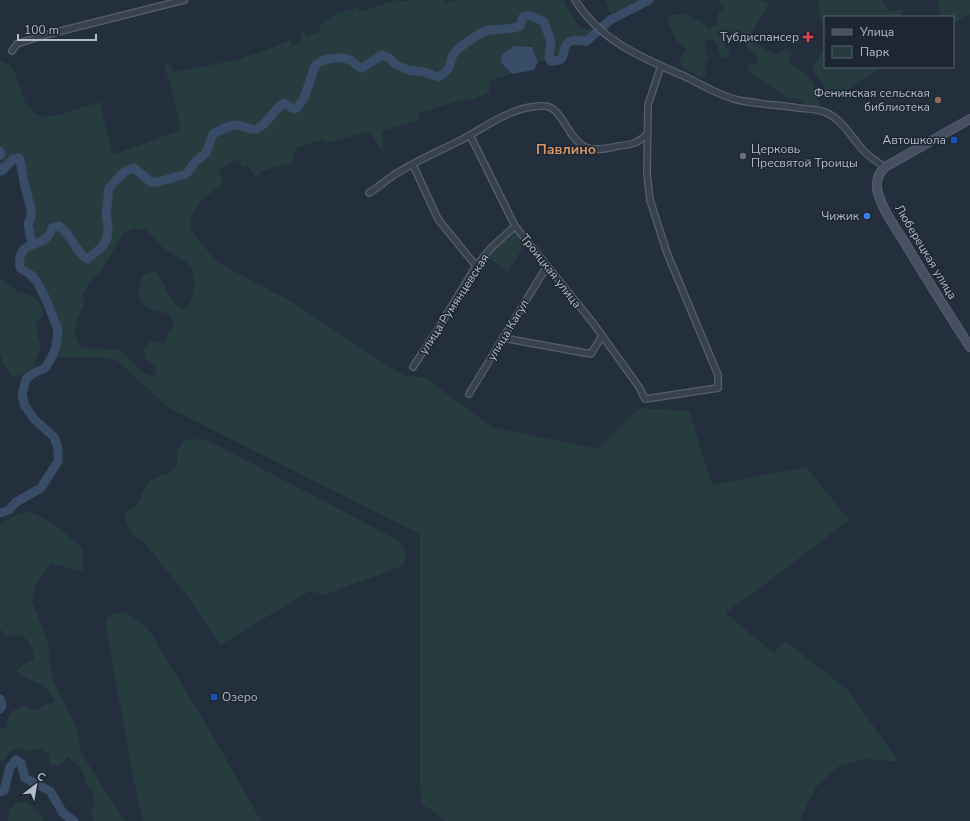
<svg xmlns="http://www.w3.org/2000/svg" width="970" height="821" viewBox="0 0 970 821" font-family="'Nunito Sans',sans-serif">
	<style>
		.green { fill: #263c3f; fill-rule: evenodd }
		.water { fill: #394c67 }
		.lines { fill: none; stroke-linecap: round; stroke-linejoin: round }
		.river { stroke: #394c67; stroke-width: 9 }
		.minor-casing { stroke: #565f6c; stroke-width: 8 }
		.secondary-casing { stroke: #565f6c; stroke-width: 10 }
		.minor { stroke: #38414e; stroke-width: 5.5 }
		.secondary { stroke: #465061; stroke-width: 8 }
		.health-dot { fill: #e0444e; stroke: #1d2633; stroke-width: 1.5 }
		.education-dot { fill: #8d6e63; stroke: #1d2633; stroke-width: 1.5 }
		.transit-dot { fill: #1a4fb4; stroke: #1d2633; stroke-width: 1.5 }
		.worship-dot { fill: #6b7280; stroke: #1d2633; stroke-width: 1.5 }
		.shop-dot { fill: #3f7fe0; stroke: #1d2633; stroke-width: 1.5 }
		.labels { text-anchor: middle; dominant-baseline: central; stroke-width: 3; stroke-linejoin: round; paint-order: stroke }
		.poi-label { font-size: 12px; fill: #b4bcc9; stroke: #1d2633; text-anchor: end }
		.street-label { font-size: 12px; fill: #b4bcc9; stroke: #1d2633 }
		.quarter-label { font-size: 14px; font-weight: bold; fill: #d59563; stroke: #1d2633 }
	</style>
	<rect width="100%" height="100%" fill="#242f3e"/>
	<path class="green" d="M397,0L403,2L413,0H444L445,3L457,0H563L579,27L591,30L593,33L586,38L578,37L565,42L562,49L561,55L558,58H549L538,62L534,50L530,46L513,47L512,49L507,50L502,65L512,74L490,81L489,93L471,100L464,99L417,114L419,120L381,131L383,138V150H381L369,131L327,143L323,140L298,147L292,157L294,162L281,166L280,165L262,171L261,174L255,176L248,165L243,168L238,159L218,170L223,179L221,186L203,198L190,218L192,232L217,262L294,303L368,353L405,376L424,377L492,427L598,449L639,408L689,411L712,485L806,467L849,520L759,589L725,613L774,653L785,641L847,689L899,762L865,759L839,766L816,787L802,815L801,821H445L435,812L421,804L420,783V534L169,408L118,361L103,357H52C55,349 59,338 58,330C57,320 39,281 31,274C28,272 23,270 20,268C18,255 20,250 32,245L28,224L31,217V209L25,187L20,160L19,158L13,159L2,171L0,168V155L1,154L0,151V61L4,62L13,68L26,104L34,113L42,117L58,115L100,102L113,155L181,130L171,86L164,66L170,64L173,72L237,60L269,49L290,40L292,46L302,42L300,34L305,32L306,36L317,33L321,31L319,25L337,13L358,7L359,12ZM135,228L146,230L162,247L182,260L192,267C195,285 197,295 185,310L175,304L168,294L163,282L155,271L143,275C139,285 135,300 147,307C153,310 162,312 169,314L175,324L167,333L165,344L152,341L143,348L146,359L156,366L155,377L143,373L126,356L117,349L82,348L76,338L75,327L79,315L84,305L83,293L90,282L99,274L124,233Z
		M605,0H638L610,14Z
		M720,0H760L768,3L767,8L750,35H733L726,28L722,32L725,47L730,51L729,57L723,58L718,51L719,46L712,40H706L705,53L709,57L704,67L706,75L702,78L682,67L679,61L687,49L677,42L667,21L671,15L688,14L694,21L699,19L709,29L718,24V14L723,8L719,3Z
		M819,0H881L890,11L903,10L900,17H825V26L821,20L818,2Z
		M937,0H970V14L953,24V17H941Z
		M753,41L766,50L772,51L776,56L785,49L791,53L789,63C803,71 811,75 816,91L815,95L820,104L817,107L803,103L795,98H787L756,76L747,71L750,64H757L758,58L747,48V42Z
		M825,48V67H883L831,100L827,97L823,85L812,69Z
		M511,232C519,231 522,237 526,242L508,272L487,256L493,249Z
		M0,279L9,284L18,292L30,295L39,302L44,314L36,323L37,335L41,346L33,367L23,374L12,377L5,367L0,353Z
		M194,439L206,440L217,445L394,538L402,545L407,556L402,566L324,595L310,591L220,645L188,597L143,541L132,534L126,524V512L137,505L147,483L157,477L169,473L177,464V452L183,441Z
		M31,512C51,520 67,534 83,549V572L51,563L37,582L32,601L47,640L52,677L76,727L81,753L125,821H94L91,812L95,802L93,792L86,783L83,772L77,764L68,757L60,765H50L49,754L39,749L29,751L18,748L9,752L3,761L0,760V730L6,727C8,713 12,710 25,706L35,711L45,705L55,702C46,681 32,684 16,671L24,664L34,659C33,649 29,635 16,635C14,634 9,636 7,637L0,629V525C10,517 18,513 31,512Z
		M125,612L147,627L212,734L261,821H143L133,776L105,621L113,613Z
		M16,802H27L43,818V821H7L10,810Z"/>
	<path class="water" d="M514,46L532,47L538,62L534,70L512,74L502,64L500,59C504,50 508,52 514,46Z"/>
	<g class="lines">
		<path class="river" d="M0,151L1,154L0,155
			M0,168L2,171L13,159L19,158L20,160L25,187L31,209V217L28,224L32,245
			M0,513L9,510L16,502L41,488L58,461V448L54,437L34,419L25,406L22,395L26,379L32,374L45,368L52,357L56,346L58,330L45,297L37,282L30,274L20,268C16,235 46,252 52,228L59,226C72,234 74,251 87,259L101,248L107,239L108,226L106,214L109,188L123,173L128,170L134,168L151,182H158L186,174L195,162L206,153L213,134C220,131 228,125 236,125C243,125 251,131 257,129C269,123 275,107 284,103L294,109L297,108L304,98L315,66C322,58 342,55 352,61C356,64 357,67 362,68L382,55L389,58L395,64L408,70L424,72L438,77C457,67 446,59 457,50C463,45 481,31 489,30C499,29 510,30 520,26L523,17L526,16H532L544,22L551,42L549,58L551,61C571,62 558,47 571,41C577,39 582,42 587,41L610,20L649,0
			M0,699L2,706L0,709
			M0,792L4,791L10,767L16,760L21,763L25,778L50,791L63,813L74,821"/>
		<g class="minor-casing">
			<path id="minor" d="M575,0C602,43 644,58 688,78C704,86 720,96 738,100C757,104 778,105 798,108C807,109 817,109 825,112C843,120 851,137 863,150C869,157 877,162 885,167
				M12,51L17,44L41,36L184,0
				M470,135L515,226L593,323L639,387L645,399L718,388V375L667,253L650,200L647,174L648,105L661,66
				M413,165L438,219L476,266
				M369,193C377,188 384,182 391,177C413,162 438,152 461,140C486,127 513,105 544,106C563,106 567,141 588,148C598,151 609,148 618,146C631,145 639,143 648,133
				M503,338L591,354L602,336
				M413,367L436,332L476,266L491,248L515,226
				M469,394L547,266"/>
		</g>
		<g class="secondary-casing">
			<path id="secondary" d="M970,119L885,167C879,173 876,180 877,189C881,208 895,227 905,243C926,278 948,313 970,347"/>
		</g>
		<use href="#minor" class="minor"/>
		<use href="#secondary" class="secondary"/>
	</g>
	<path class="health-dot" d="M806 31h4v4h4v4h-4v4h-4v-4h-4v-4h4z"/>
	<circle class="education-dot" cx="938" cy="100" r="4"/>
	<g class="transit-dot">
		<rect x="950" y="136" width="8" height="8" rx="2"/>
		<rect x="210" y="693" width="8" height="8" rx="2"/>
	</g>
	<circle class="worship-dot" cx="743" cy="156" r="4"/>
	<circle class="shop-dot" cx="867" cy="216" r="4"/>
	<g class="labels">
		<g class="poi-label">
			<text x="799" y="37">Тубдиспансер</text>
			<text x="930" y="93">Фенинская сельская<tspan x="930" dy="14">библиотека</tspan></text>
			<text x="946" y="140">Автошкола</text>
			<text x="751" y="149" text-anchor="start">Церковь<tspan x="751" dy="14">Пресвятой Троицы</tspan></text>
			<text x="859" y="216">Чижик</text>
			<text x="222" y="697" text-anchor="start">Озеро</text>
		</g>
		<g class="street-label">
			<text transform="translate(926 252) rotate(59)">Люберецкая улица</text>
			<text transform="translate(551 271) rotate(52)">Троицкая улица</text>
			<text transform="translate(454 304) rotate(-57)">улица Румянцевская</text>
			<text transform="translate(508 330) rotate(-59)">улица Кагул</text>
		</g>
		<g class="quarter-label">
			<text x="566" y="149">Павлино</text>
		</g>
	</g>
	<rect x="824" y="16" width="130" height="52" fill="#1d2633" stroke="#59626f"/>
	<rect x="832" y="29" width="20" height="6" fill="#465061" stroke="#59626f"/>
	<text x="860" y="36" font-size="12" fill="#b4bcc9">Улица</text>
	<rect x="832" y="46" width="20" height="12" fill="#263c3f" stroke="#59626f"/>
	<text x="860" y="56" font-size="12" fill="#b4bcc9">Парк</text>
	<g transform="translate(36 785) rotate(31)" stroke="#1d2633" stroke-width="3" paint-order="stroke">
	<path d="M0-3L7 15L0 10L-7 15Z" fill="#b4bcc9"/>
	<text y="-6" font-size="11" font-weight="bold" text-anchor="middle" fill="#b4bcc9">С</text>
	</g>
	<path d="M18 34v6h78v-6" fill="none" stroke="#b4bcc9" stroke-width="2"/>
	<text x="24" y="34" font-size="12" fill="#b4bcc9" stroke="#1d2633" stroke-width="3" paint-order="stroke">100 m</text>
</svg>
